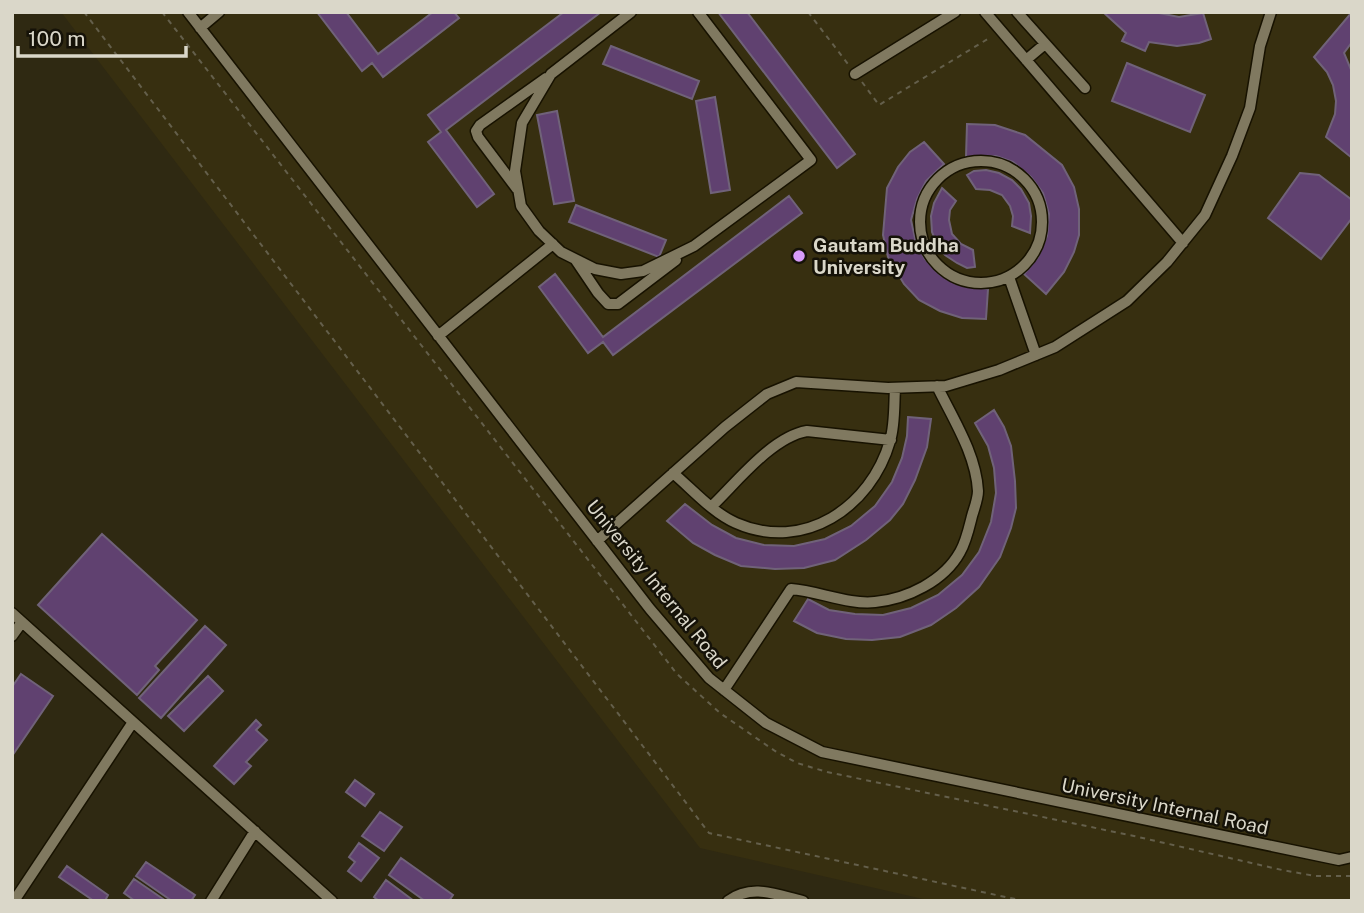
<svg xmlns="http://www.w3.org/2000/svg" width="1364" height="913" viewBox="0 0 1364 913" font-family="'Public Sans',sans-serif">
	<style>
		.built { fill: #372f10 }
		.building { fill: #604170; stroke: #706279; stroke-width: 2 }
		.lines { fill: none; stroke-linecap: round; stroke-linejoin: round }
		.minor-casing { stroke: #171200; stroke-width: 13 }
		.path { stroke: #645f4b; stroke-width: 2; stroke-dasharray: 5 5; stroke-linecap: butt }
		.minor { stroke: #807960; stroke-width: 10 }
		.poi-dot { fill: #d79bf9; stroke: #151208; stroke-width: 2.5 }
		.labels { text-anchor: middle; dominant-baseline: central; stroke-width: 5; stroke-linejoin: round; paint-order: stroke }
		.poi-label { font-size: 19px; font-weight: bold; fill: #dad7c9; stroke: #151208; text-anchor: start }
		.street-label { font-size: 19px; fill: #dad7c9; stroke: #151208 }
	</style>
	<rect width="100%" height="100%" fill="#2f2912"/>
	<path class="built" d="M61,12H1352V901H932L700,848Z"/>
	<path class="building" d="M317,12H346L378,54L433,12H454L459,18L383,77L372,63L362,71Z
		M564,12H601L446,130L494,194L477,207L428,142L441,132L428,115Z
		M718,12H747L855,154L837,168Z
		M1103,12H1154L1179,17L1203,13L1211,39L1199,43L1177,46L1149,42L1145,51L1122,41L1126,33Z
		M1352,12V42L1344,53L1352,72V158L1326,137L1335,114L1336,101L1333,85L1327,72L1314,57Z
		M611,46L699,81L692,99L603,64Z
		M1127,63L1205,95L1190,132L1112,101Z
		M715,97L730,190L711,193L696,101Z
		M557,111L574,201L554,204L537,115Z
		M967,124L995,125L1025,135L1062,165L1074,187L1079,209V235L1074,252L1064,272L1046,294L1024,274L1038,257L1047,236L1049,214L1043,193L1031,177L1013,162L996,156L966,157Z
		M924,142L944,164L926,181L917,199L911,220L916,243L925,259L939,274L956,284L988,289L986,319L962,318L940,311L919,300L904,284L888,257L883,235L887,188L898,167L910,152Z
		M986,170L999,173L1012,180L1021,189L1029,203L1031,216L1030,233L1012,226L1013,216L1010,206L1002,195L990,190L976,189L967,175L974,171Z
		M1300,173L1319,175L1352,200V218L1321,259L1268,218Z
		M942,188L956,201L950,210L949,220L952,234L961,244L973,250L975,267L967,268L957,263L945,255L937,244L932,232L931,216L934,203Z
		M789,196L802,213L613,355L603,342L588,353L539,287L555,274L603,337Z
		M576,205L666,240L659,257L569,222Z
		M994,410L1004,427L1011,446L1015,481L1016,508L1011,528L1000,557L979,587L956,608L931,625L900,637L872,640L846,639L817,633L794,621L808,599L829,610L855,614L883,615L911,608L938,595L962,575L979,552L991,522L996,493L994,468L988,446L975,423Z
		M908,417L931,419L927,447L915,480L903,504L890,520L866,540L835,560L804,568L775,569L741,566L715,555L693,543L667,521L685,504L712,525L736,538L764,545L794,546L825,539L851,526L875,506L892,482L902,458L907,436Z
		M102,534L197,620L155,666L159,670L137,695L38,605Z
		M205,626L226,645L161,718L139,698Z
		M21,674L53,696L12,756V687Z
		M208,676L223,691L184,731L168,716Z
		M256,720L261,725L256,730L267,740L246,762L251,766L234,784L214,766Z
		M355,780L374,794L365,806L346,792Z
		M380,812L402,827L384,851L362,836Z
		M359,843L379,858L361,881L348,871L355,862L349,857Z
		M401,858L453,895L449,901H425L389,875Z
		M146,862L195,895L191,901H172L136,876Z
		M67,866L108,895L105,901H94L59,877Z
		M134,879L166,901H135L124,893Z
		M386,880L414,901H379L374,897Z"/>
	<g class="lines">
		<g class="minor-casing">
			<path id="minor" d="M188,12L650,609L709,678L766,723L822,752L1339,860L1352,857
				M631,12L551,74L522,123L515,171L521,206L539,231L561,252L595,269L621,274L643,271L694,246L811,160L698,12
				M985,12L1183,243
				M1017,12L1085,88
				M200,28L219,12
				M1026,60L1045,44
				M855,74L955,12
				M920 222a61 61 0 1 1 122 0a61 61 0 1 1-122 0Z
				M517,189L478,137L476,131L480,125L546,78
				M575,259L598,293L608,304H618L676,260
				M1009,277L1036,355
				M438,336L553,244
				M673,473C693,490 713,513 736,523C804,553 871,507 890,441C895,425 894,405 895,388
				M712,506C737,482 772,437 807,431L891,440
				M597,541L725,427L767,394L796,382L888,388L946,386L999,370L1055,347L1127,301L1167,262L1205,215L1232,156L1250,108L1260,46L1271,12
				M12,613L332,901
				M12,636L22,622
				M724,690L791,589C818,591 849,605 875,602C907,599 944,581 960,552C966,542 969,528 972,516C974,509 978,499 978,491C976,454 953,419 937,386
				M14,901L133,722
				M211,901L255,831
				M728,901C752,883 777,895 803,901"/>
		</g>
		<path class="path" d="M84,12L709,833L1024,901
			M162,12L677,674L720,713L775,751L797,763L827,772L1134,836L1282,870L1315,876H1352
			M808,12L848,64
			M862,82L879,105L991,37"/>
		<use href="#minor" class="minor"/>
	</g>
	<circle class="poi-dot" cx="799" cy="256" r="7"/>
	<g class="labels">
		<g class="poi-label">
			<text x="813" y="245">Gautam Buddha<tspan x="813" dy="22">University</tspan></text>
		</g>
		<g class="street-label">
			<text transform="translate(657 584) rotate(51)">University Internal Road</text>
			<text transform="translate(1165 806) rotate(12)">University Internal Road</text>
		</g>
	</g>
	<rect width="1364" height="913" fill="none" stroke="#dad7c9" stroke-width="28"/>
	<path d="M18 46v10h168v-10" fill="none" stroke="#dad7c9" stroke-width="3.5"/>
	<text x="28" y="46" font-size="21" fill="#dad7c9" stroke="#151208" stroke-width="5" paint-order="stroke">100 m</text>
</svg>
